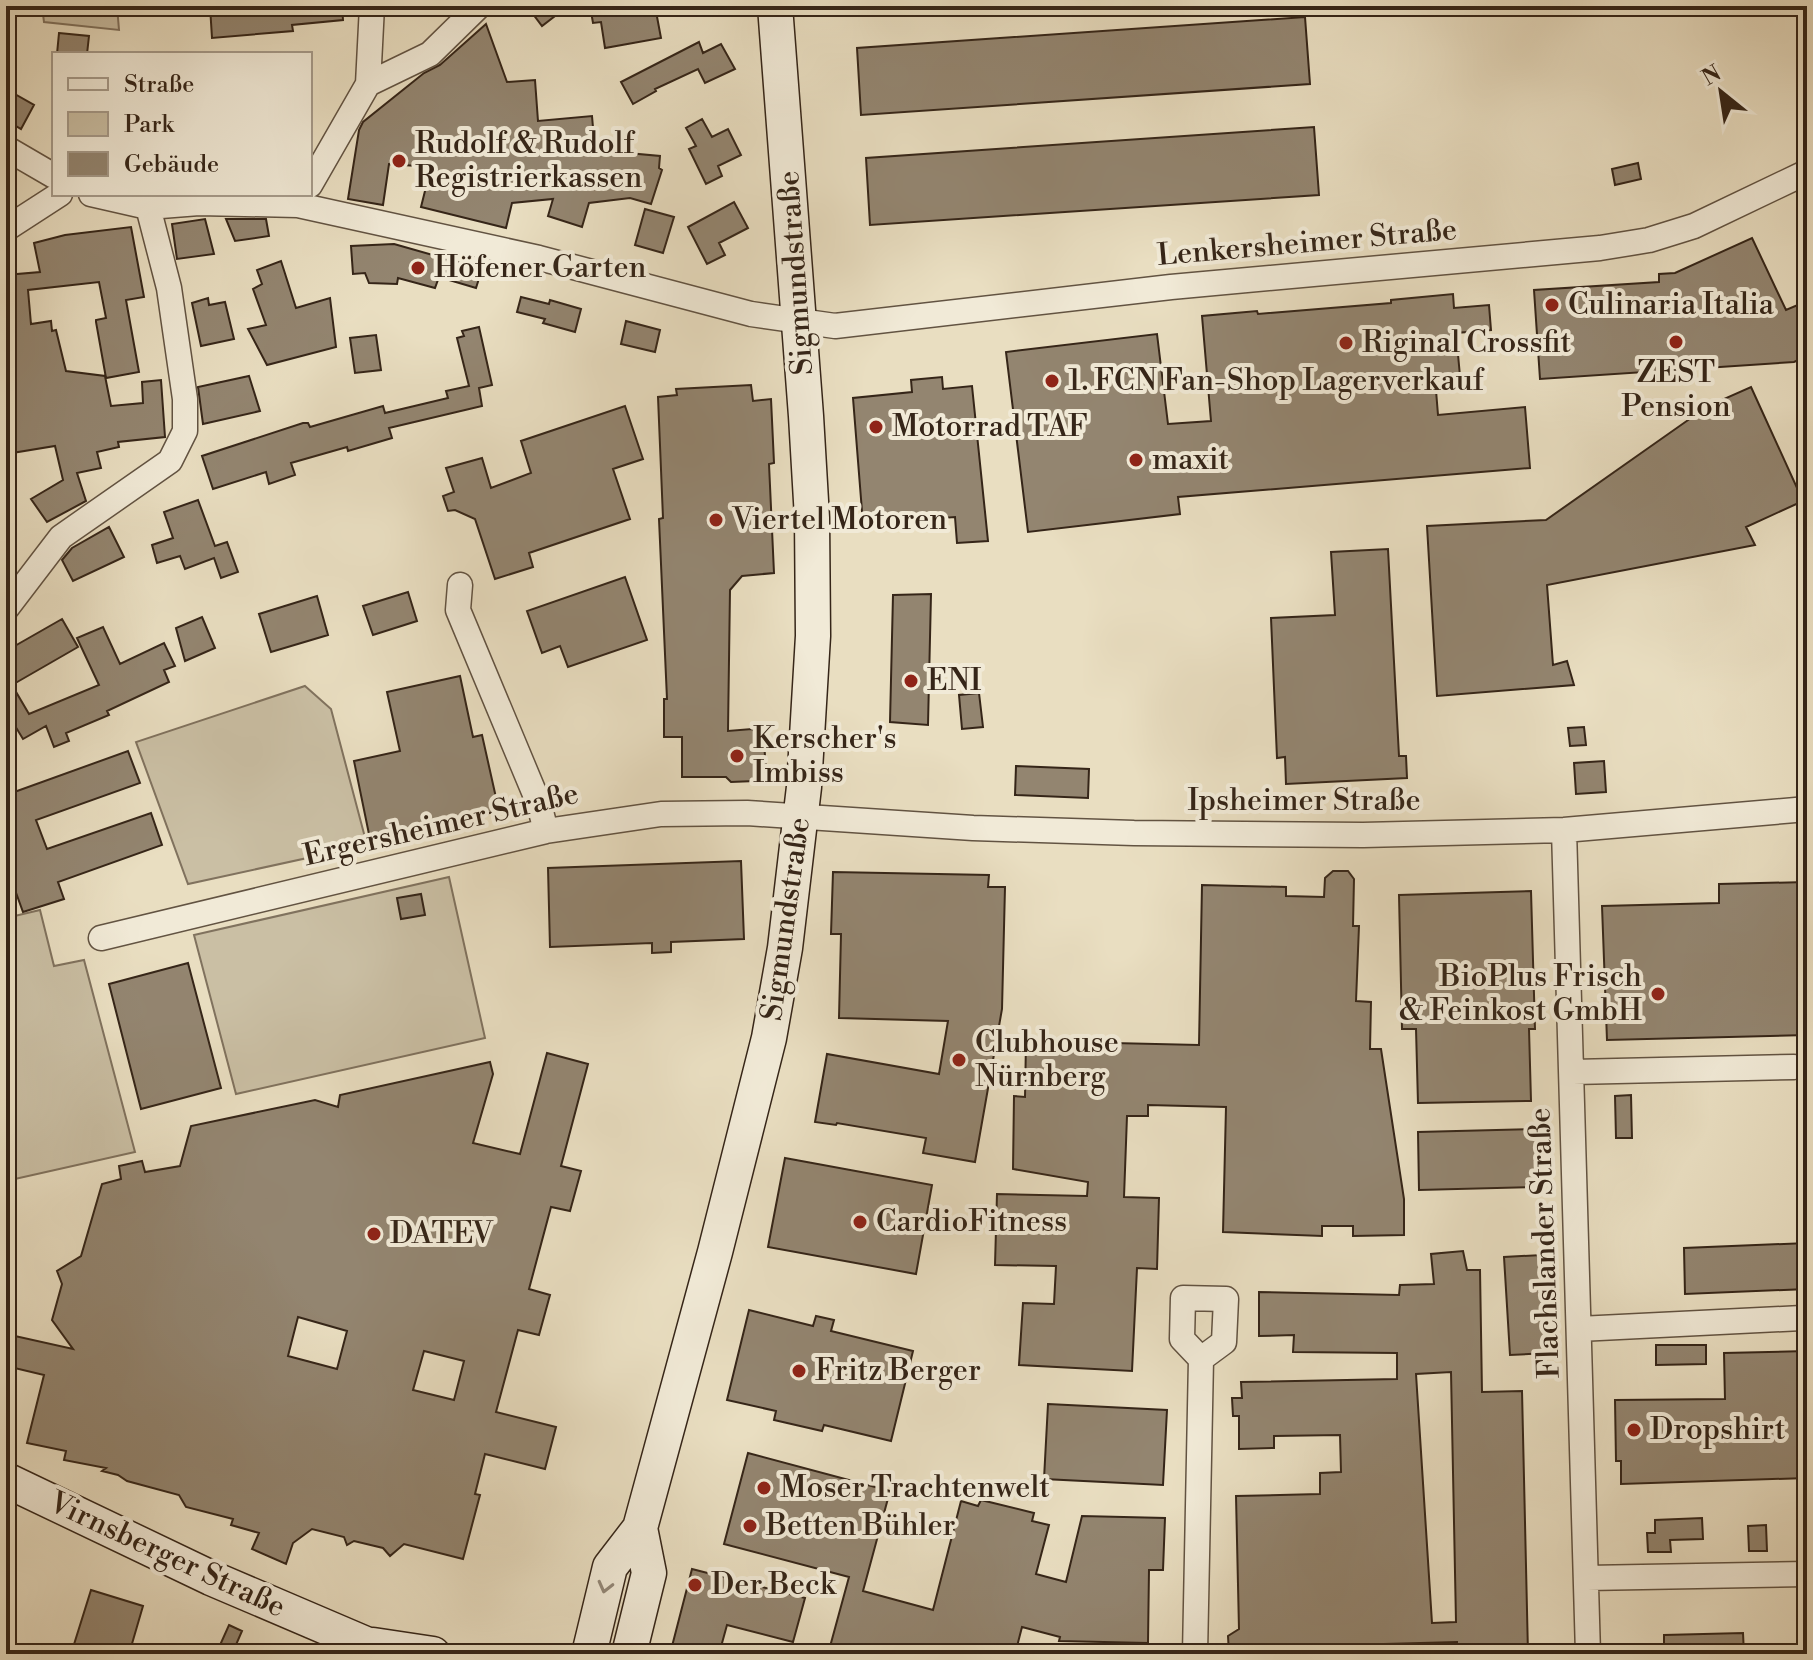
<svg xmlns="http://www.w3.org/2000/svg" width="1813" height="1660" viewBox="0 0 1813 1660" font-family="'Libre Bodoni',serif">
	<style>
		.green { fill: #cabfa4; stroke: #80725e; stroke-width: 2 }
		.building { fill: #938570; stroke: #352518; stroke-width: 2; fill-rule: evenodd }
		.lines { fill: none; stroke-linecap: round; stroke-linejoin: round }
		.street-casing { stroke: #625342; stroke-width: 27 }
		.secondary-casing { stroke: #352518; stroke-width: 37 }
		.street { stroke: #f1ead7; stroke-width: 24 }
		.secondary { stroke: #f1ead7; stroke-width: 34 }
		.oneway { stroke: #938878 }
		.poi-dot { fill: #8f2418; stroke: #f1ead7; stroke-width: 3 }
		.labels { text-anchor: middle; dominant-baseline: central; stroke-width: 8; stroke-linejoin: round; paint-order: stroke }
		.poi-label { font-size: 30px; fill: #352518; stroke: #f1ead7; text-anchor: start }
		.street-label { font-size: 30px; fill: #352518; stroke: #f1ead7 }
	</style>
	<rect width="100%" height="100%" fill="#e9dec1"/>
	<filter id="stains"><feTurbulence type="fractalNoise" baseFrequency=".0025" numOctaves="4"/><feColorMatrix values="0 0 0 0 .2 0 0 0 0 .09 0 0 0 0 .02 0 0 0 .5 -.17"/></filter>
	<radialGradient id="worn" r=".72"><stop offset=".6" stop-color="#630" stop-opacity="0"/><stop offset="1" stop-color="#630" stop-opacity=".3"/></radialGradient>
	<path class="green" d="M42,6H117L119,30L44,22Z
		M305,686L331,709L367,845L188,884L136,742Z
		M449,877L485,1038L236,1094L194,935Z
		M40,910L54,966L84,960L135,1152L6,1181V918Z"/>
	<path class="building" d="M210,6H342L343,20L292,25L293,31L212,38Z
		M527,6H568L542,26Z
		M590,6H655L661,38L605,48L601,22L593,23Z
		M1305,17L1310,84L861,115L857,48Z
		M486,24L507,82L535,80L538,121L592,116L595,150L660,156L659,168L662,170L651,204L630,198L589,203L582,227L548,216L553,199L512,203L506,228L421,207L431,167L389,164L383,205L348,199L359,130L363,122L424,73L440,65Z
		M59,33L89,36L87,54H57Z
		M699,42L703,53L721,44L735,69L705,83L698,69L655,89L656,91L633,104L621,82Z
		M6,89L34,105L21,129L6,120Z
		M702,119L712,137L728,129L741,155L718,166L722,176L706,184L689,149L696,146L686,128Z
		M1314,127L1319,195L870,225L866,158Z
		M1638,163L1641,179L1615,185L1612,169Z
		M734,202L748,228L719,243L725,255L707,264L688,227Z
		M645,209L674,217L663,253L635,245Z
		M205,219L214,254L177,259L172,224Z
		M226,219H266L269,236L235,241Z
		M131,227L144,297L126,300L139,372L106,378L96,322V320L106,318L99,282L28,290L31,324L51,321L52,331L56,330L66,371L105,376L111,406L143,403L142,382L161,380L165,437L118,442L119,447L97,452L101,468L77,473L86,501L47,522L31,499L63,480L55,446L6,454V275L40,272L34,243L65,235Z
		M1752,238L1786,310L1800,304L1807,318V356L1794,362L1540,379L1534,290L1659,282V274L1675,273Z
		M394,244L482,269L476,288L439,277L435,288L398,278L397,284L369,283L365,273L353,274L351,246Z
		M281,261L296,308L330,298L336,347L267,365L248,329L266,325L253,289L262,284L257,270Z
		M1453,294L1454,308L1489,305L1491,330L1456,333L1460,376L1435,378L1438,415L1525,407L1530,468L1178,497L1180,514L1028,532L1006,352L1157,334L1168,424L1211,421L1202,316L1257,311L1258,314L1391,303V300Z
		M521,297L549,304L550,300L581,309L575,332L543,323L545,319L517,312Z
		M208,298L209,305L225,302L234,339L201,346L192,303Z
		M626,321L660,330L655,352L621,344Z
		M479,327L492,385L479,388L482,406L389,428L392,438L348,451L347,447L291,463L295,475L269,484L266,472L213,489L202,456L303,423H308L310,427L383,406L385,413L448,398L446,391L469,386L457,338L464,336L462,331Z
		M376,335L381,370L355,373L350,338Z
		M249,376L260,411L203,424L198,387Z
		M942,377L943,389L972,386L988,541L957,543L955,517L863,524L853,398L912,392L911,380Z
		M751,385L753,401L771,399L774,463L769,464L774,573L742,576L730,590L728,731L752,729L764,741L766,771L755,781L731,782L726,777H682V737H664V699H667L659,519L663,518L658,397L677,395L676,389Z
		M1751,387L1803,501L1746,527L1755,545L1547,585L1553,665L1567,661L1574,685L1437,696L1427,526L1546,520L1708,406Z
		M625,406L643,459L613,469L630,519L529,553L533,567L495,579L475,519L455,510L448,511L443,496L454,492L446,468L482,458L491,488L531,473L521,441Z
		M198,500L215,546L227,542L238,572L221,578L214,558L185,569L180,556L157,563L152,545L173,538L164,512Z
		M109,527L124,557L73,581L62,560L72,548Z
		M1388,549L1399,756H1406L1407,778L1286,784L1285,757L1277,758L1271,618L1335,615L1331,552Z
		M625,577L647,640L568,667L560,646L542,653L527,611Z
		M408,592L417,621L373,635L363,606Z
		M931,594L928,725L890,722L893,595Z
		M317,596L328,635L271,652L259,614Z
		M202,617L215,648L185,661L176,628Z
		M62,619L78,647L12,685L29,714L99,685L77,638L103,627L120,664L164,643L175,666L164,670L169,682L107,711L109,715L66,733L69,741L54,747L46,726L23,739L6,711V651Z
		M460,676L473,737L482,735L499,811L370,839L354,761L400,751L387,692Z
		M979,693L983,727L962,729L959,695Z
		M1584,727L1586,745L1570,746L1568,728Z
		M128,751L140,783L36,820L47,849L151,813L162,845L58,882L64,899L23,912L6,865V795Z
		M1604,761L1606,792L1576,794L1574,763Z
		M1016,766L1089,769L1088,798L1015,795Z
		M741,861L744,939L671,942V952L652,953V943L550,947L548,868Z
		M1333,871H1348L1354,879L1353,926H1359L1356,1001L1371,1002L1370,1049H1381L1404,1199V1235L1353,1236V1226H1322V1236L1223,1232L1226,1107L1148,1105V1116H1127L1124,1197L1159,1198L1157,1269L1137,1268L1132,1371L1019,1365L1023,1303L1054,1304L1056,1266L995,1265L997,1194L1087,1196L1088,1182L1013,1169L1014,1096L1025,1097L1026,1041L1199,1045L1202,885L1286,887V896L1324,897L1325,878Z
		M833,872L989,875L988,887H1005L1002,1009L975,1162L923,1153L926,1138L837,1123L836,1125L815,1122L827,1054L939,1074L948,1021L839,1018L841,934H831Z
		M1807,882V1035L1607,1040L1602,906L1719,903V884Z
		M1531,891L1535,1029H1529L1531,1101L1418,1103L1416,1029H1402L1399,895Z
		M421,894L425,915L401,919L397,898Z
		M188,963L221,1088L141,1109L109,984Z
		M547,1053L588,1064L561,1166L581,1171L570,1211L551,1207L529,1289L550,1295L539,1335L518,1330L496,1412L556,1427L545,1469L485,1454L475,1494L480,1495L463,1559L404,1544L390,1556L383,1548L354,1541L347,1545L344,1537L312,1529L293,1543L286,1564L252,1549L259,1533L231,1525L233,1519L186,1507L179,1495L127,1481L118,1475L102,1471L106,1468L64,1460L66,1451L27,1443L44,1375L6,1366V1334L73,1349L52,1320L62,1284L57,1271L81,1256L102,1184L121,1179L119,1166L142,1161L145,1172L180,1166L191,1126L315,1100L338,1107L340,1095L490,1062L493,1074L473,1143L520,1154ZM298,1317L347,1331L337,1369L288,1356ZM424,1351L464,1361L454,1400L413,1390Z
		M1631,1095L1632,1138H1616L1615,1096Z
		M1537,1129L1538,1187L1419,1190L1418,1132Z
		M785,1158L932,1185L916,1274L768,1247Z
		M1807,1243V1289L1685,1294L1684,1248Z
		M1463,1251L1467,1270H1480L1482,1392L1522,1391L1528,1654H1457V1642L1310,1646V1654H1229L1228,1636L1239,1629L1236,1496L1320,1494V1473L1341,1472L1340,1435L1274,1436V1448L1239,1449V1416H1233L1232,1398H1242L1241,1382L1397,1379V1353L1293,1352L1294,1335L1259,1336V1292L1399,1295L1400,1285L1434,1284L1431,1254ZM1451,1372L1456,1622L1432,1623L1416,1374Z
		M1542,1255L1548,1353L1510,1355L1504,1257Z
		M749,1310L813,1326L816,1316L834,1320L831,1331L913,1351L891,1441L824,1425L822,1431L774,1420L776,1411L727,1400Z
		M1656,1345H1706V1364L1656,1365Z
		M1807,1351V1401H1797L1798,1456H1807V1478L1621,1484V1461H1616L1615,1400L1725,1399L1724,1353Z
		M1048,1404L1167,1410L1163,1485L1044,1479Z
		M748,1453L890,1491L863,1591L933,1610L961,1501L978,1506L981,1500L1034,1513L1032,1521L1049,1525L1036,1574L1066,1582L1082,1516L1165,1518L1163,1570H1149L1148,1643L1059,1641L1060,1637L1022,1627L1015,1654H828L849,1577L724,1544Z
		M1702,1518L1703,1539L1670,1540L1671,1552H1648L1647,1533H1655V1520Z
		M1766,1525L1767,1551H1749L1748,1526Z
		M692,1569L805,1598L793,1642L727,1625L719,1654H670Z
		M91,1590L143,1606L129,1654H71Z
		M229,1625L242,1631L232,1654H216Z
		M1743,1633L1744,1654H1664V1635Z"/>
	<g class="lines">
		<g class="street-casing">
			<path id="street" d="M368,84L430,54L479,6
				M6,148L54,176
				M310,185L368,84L372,6
				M91,194L148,207L199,203L298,205L539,258L751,314L835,326L1171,287L1600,248L1649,240L1694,226L1807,172
				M6,229L60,194
				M460,585L458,610L539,804L546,831
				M6,609L61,537L170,461L185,431V399L169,288L148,207
				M1564,830L1588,1654
				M101,938L546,831L661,814L747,813L973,828L1134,833L1363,835L1564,830L1807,809
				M1573,1072L1794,1067
				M1579,1329L1802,1318
				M1587,1578L1807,1574
				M1195,1654L1201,1359L1182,1339L1183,1298L1226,1299L1224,1342L1201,1359"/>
		</g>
		<g class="secondary-casing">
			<path id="secondary" d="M6,1480L211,1578L389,1654
				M373,1645L433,1654
				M589,1654L610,1567L640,1528L715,1252L769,1038L785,948L804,787L813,636L812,518L806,416L775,6
				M629,1654L649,1573L640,1528"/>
		</g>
		<use href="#street" class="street"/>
		<use href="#secondary" class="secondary"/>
	</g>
	<defs><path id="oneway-chevron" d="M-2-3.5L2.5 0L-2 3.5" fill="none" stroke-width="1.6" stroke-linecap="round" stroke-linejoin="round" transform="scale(2)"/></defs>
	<use class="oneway" href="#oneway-chevron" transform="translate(605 1587) rotate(104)"/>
	<g class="poi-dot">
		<circle cx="399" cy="161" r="8"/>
		<circle cx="418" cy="268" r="8"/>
		<circle cx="1552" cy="305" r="8"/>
		<circle cx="1676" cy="342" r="8"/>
		<circle cx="1346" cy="343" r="8"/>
		<circle cx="1052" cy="381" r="8"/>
		<circle cx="876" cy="427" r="8"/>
		<circle cx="1136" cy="460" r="8"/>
		<circle cx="716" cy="520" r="8"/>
		<circle cx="911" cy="681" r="8"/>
		<circle cx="737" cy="756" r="8"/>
		<circle cx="1658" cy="994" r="8"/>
		<circle cx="959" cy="1060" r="8"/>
		<circle cx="860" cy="1222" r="8"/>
		<circle cx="374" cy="1234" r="8"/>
		<circle cx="799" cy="1371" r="8"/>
		<circle cx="1634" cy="1430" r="8"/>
		<circle cx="764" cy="1488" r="8"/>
		<circle cx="750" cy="1526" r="8"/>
		<circle cx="695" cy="1585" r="8"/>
	</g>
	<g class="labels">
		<g class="poi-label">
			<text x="415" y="144">Rudolf &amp; Rudolf<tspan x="415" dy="34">Registrierkassen</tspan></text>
			<text x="434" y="268">Höfener Garten</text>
			<text x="1568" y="305">Culinaria Italia</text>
			<text x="1362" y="343">Riginal Crossfit</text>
			<text x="1676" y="373" text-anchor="middle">ZEST<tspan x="1676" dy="34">Pension</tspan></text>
			<text x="1068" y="381">1. FCN Fan-Shop Lagerverkauf</text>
			<text x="892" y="427">Motorrad TAF</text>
			<text x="1152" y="460">maxit</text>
			<text x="732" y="520">Viertel Motoren</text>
			<text x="927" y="681">ENI</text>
			<text x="753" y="739">Kerscher's<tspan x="753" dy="34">Imbiss</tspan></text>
			<text x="1642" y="977" text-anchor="end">BioPlus Frisch<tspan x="1642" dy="34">&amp; Feinkost GmbH</tspan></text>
			<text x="975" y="1043">Clubhouse<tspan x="975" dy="34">Nürnberg</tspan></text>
			<text x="876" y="1222">CardioFitness</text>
			<text x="390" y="1234">DATEV</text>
			<text x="815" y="1371">Fritz Berger</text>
			<text x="1650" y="1430">Dropshirt</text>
			<text x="780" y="1488">Moser Trachtenwelt</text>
			<text x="766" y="1526">Betten Bühler</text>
			<text x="711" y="1585">Der Beck</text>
		</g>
		<g class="street-label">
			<text transform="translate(1307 243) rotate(-5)">Lenkersheimer Straße</text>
			<text transform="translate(796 273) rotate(-94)">Sigmundstraße</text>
			<text x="1304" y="801">Ipsheimer Straße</text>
			<text transform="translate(441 825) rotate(-13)">Ergersheimer Straße</text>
			<text transform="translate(786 919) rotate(-82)">Sigmundstraße</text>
			<text transform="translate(1545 1243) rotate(-92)">Flachslander Straße</text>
			<text transform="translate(167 1555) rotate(25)">Virnsberger Straße</text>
		</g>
	</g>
	<rect width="1813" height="1660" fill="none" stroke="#e9dec1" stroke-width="32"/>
	<rect x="8" y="8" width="1797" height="1644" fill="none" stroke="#352518" stroke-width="4"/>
	<rect x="16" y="16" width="1781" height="1628" fill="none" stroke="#352518" stroke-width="2"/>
	<rect x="52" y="52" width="260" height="144" fill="#f1ead7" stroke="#a69b8b" stroke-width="2"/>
	<rect x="68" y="78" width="40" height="12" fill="#f1ead7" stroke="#a69b8b" stroke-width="2"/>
	<text x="124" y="92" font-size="24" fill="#352518">Straße</text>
	<rect x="68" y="112" width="40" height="24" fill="#cabfa4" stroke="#a69b8b" stroke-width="2"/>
	<text x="124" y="132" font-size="24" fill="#352518">Park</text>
	<rect x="68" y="152" width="40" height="24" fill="#938570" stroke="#a69b8b" stroke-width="2"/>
	<text x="124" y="172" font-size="24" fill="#352518">Gebäude</text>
	<g transform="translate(1721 92) rotate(330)" stroke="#f1ead7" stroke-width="6" paint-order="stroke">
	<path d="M0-6L14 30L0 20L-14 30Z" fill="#352518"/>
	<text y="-12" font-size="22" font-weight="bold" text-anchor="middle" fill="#352518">N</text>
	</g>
	<rect width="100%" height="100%" filter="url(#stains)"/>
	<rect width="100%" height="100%" fill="url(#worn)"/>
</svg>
